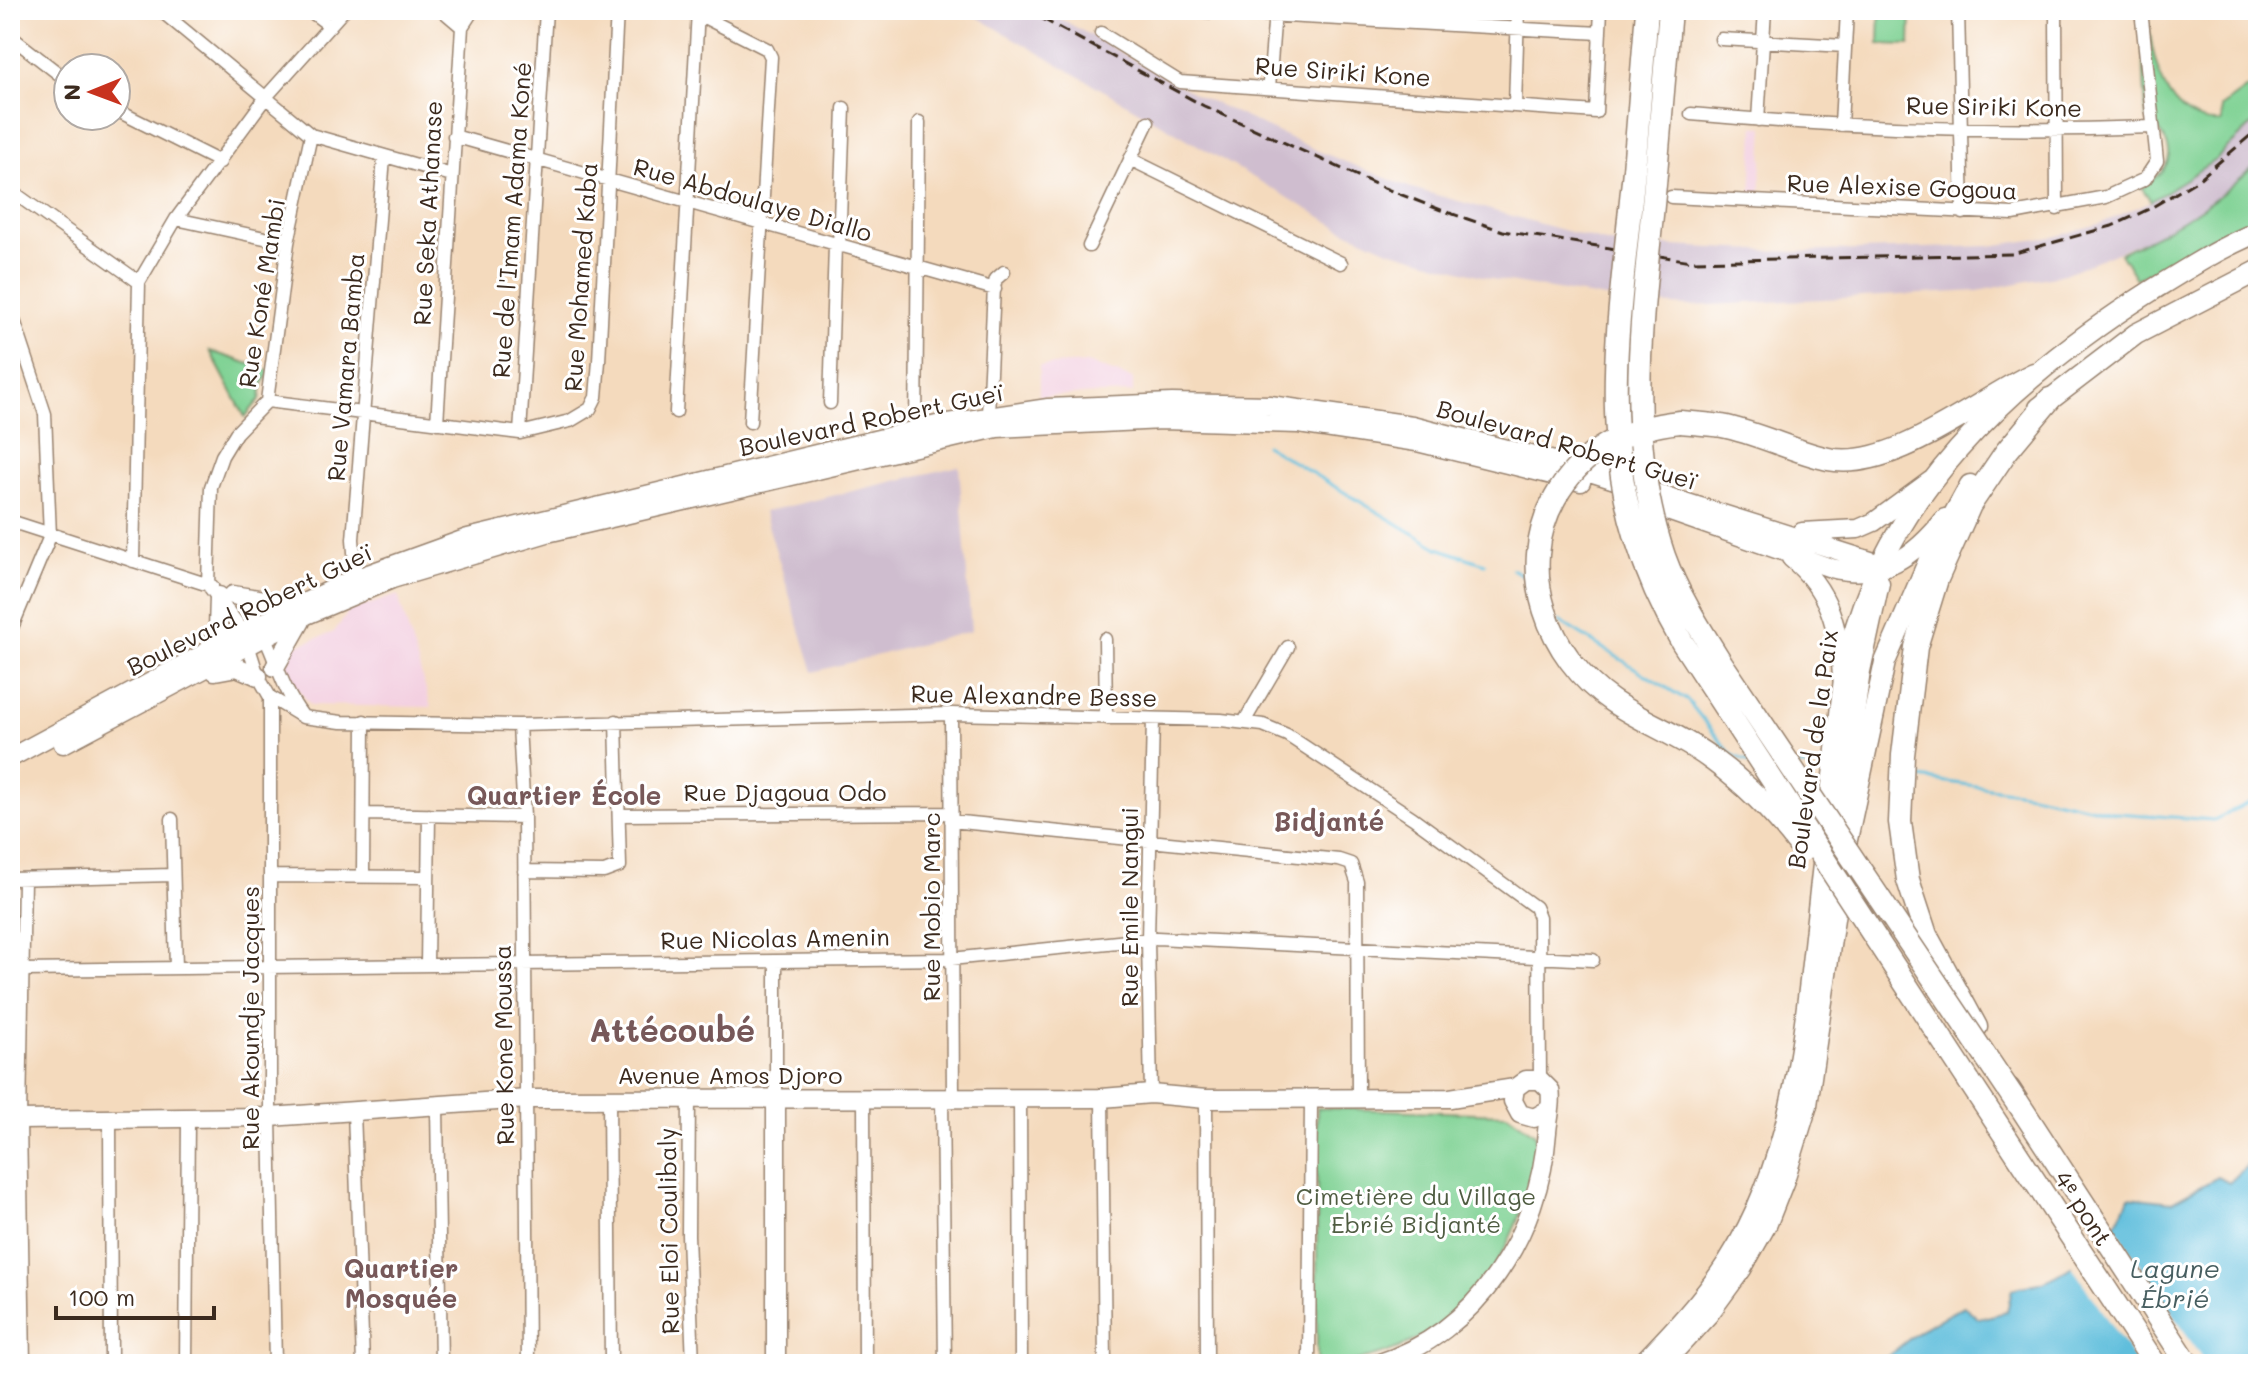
<svg xmlns="http://www.w3.org/2000/svg" width="2268" height="1374" viewBox="0 0 2268 1374" font-family="Mali,sans-serif">
	<style>
		.built { fill: #f3cfe0 }
		.industrial { fill: #cfbdcf }
		.green { fill: #7ed193; stroke: #5c7e58; stroke-width: 2 }
		.water { fill: #5ebedc; stroke: #4c747d; stroke-width: 2 }
		.pier { fill: #f4dabd }
		.lines { fill: none; stroke-linecap: round; stroke-linejoin: round }
		.stream { stroke: #5ebedc; stroke-width: 3 }
		.street-casing { stroke: #98826e; stroke-width: 15 }
		.secondary-casing { stroke: #98826e; stroke-width: 21 }
		.primary-casing { stroke: #98826e; stroke-width: 23 }
		.highway-casing { stroke: #98826e; stroke-width: 25 }
		.street { stroke: #fff; stroke-width: 12 }
		.secondary { stroke: #fff; stroke-width: 18 }
		.primary { stroke: #fff; stroke-width: 20 }
		.highway { stroke: #fff; stroke-width: 22 }
		.rail { stroke: #3b2a1e; stroke-width: 3; stroke-dasharray: 12 6; stroke-linecap: butt }
		.highway-bridge-casing { stroke: #98826e; stroke-width: 25; stroke-linecap: butt }
		.highway-bridge { stroke: #fff; stroke-width: 22 }
		.labels { text-anchor: middle; dominant-baseline: central; stroke-width: 6; stroke-linejoin: round; paint-order: stroke }
		.street-label { font-size: 24px; fill: #3b2a1e; stroke: #fff }
		.park-label { font-size: 24px; fill: #4f5c41; stroke: #fff }
		.neighbourhood-label { font-size: 26px; font-weight: bold; fill: #775859; stroke: #fff }
		.water-label { font-size: 26px; font-style: italic; fill: #475e60; stroke: #fff }
		.district-label { font-size: 32px; font-weight: bold; fill: #775859; stroke: #fff }
	</style>
	<rect width="100%" height="100%" fill="#fff"/>
	<filter id="ink" filterUnits="userSpaceOnUse"><feTurbulence type="fractalNoise" baseFrequency=".0125" numOctaves="2"/><feDisplacementMap in="SourceGraphic" scale="16" xChannelSelector="R" yChannelSelector="G"/><feConvolveMatrix kernelMatrix="1 2 1 2 8 2 1 2 1" color-interpolation-filters="sRGB"/></filter>
	<filter id="wash" filterUnits="userSpaceOnUse"><feTurbulence type="fractalNoise" baseFrequency=".006" numOctaves="4" result="noise"/><feDisplacementMap in="SourceGraphic" scale="32" xChannelSelector="R" yChannelSelector="G"/><feGaussianBlur stdDeviation="1.8" result="paint"/><feColorMatrix in="noise" values="0 0 0 0 0 0 0 0 0 0 0 0 0 0 0 0 0 1.4 0 .05"/><feComposite in="paint" operator="in"/></filter>
	<g filter="url(#wash)">
		<rect width="100%" height="100%" fill="#f4dabd"/>
		<path class="built" d="M1754,126L1764,127L1760,197H1751Z
			M1087,363L1133,379V393L1039,396V366Z
			M398,595L431,707L311,705L285,674L290,648L334,632L349,611Z"/>
		<path class="industrial" d="M965,10H1045L1197,95L1318,151L1411,188L1609,243L1796,252L1989,246L2054,237L2102,223L2151,201L2215,160L2258,119V162L2234,186L2167,231L2064,274L1978,291L1690,306L1636,303L1496,280L1389,250L1340,228Z
			M959,466L971,631L813,672L764,512Z"/>
		<path class="green" d="M1880,10H1911L1910,45L1879,44Z
			M2141,10H2147C2151,55 2163,126 2222,122L2221,107L2258,80V119L2215,160L2151,201L2142,188C2177,164 2178,147 2146,118Z
			M2258,162V218L2204,241L2136,279L2120,253C2171,229 2218,202 2258,162Z
			M210,351L271,371L262,385L260,399L245,417Z
			M1317,1108L1507,1114L1535,1134C1539,1173 1532,1181 1519,1216C1487,1304 1412,1364 1317,1364Z"/>
		<path class="water" d="M2258,1131V1364H1878L1923,1328L1964,1306L1979,1319L2007,1312L2012,1289C2022,1286 2034,1285 2043,1282C2077,1269 2118,1231 2129,1197L2172,1202L2218,1177L2229,1183L2252,1161L2245,1144Z"/>
		<path class="pier" d="M2112,1221L2131,1251L2206,1364H2137L2069,1262L2082,1250L2091,1235L2108,1227Z"/>
		<g class="lines">
			<path class="stream" d="M1265,445L1438,548L1485,564
				M1512,569L1529,579
				M1559,621L1688,701L1731,754L1752,764
				M1800,766H1812
				M1913,777L2031,794L2116,813L2214,820L2258,798"/>
		</g>
	</g>
	<g filter="url(#ink)">
		<g class="lines">
			<g class="street-casing">
				<path id="street" d="M160,10L311,135L452,175
					M309,10L330,26
					M442,10L462,27
					M690,10L767,49L771,57L750,422
					M1175,10L1600,33
					M1958,10L1963,213
					M2056,10L2057,209
					M1101,33L1180,82L1596,112L1601,10
					M10,36L68,81
					M1721,39L1845,46
					M1269,88L1275,11
					M1515,106L1518,10
					M116,110L220,162
					M1691,114C1845,128 1999,133 2152,127
					M1758,120L1765,10
					M1841,125L1847,10
					M454,136L995,289
					M1130,159L1341,263
					M10,190L139,282
					M1671,197L2013,214L2106,197L2145,179L2157,161L2141,10
					M176,219L288,243
					M1089,246L1148,122
					M839,247L844,108
					M10,308L45,414L50,536L10,632
					M267,401L520,433L570,421L590,409L596,397L599,361L617,10
					M830,403L835,246
					M676,412L698,10
					M988,415L994,287L996,279L1004,272
					M437,423L462,27L473,10
					M916,430L919,122
					M520,433L546,10
					M10,521L212,586
					M133,561L139,282L176,219L266,97L344,10
					M356,578L353,539L384,158
					M208,585L244,632L258,676L270,697V1117L275,1364
					M208,585L211,487L222,456L236,433L267,401L288,243L311,135
					M233,595C274,628 271,674 302,715
					M1105,639L1106,718
					M270,697L303,717L341,722L519,725L951,714L1221,720L1263,725L1287,735L1413,818L1535,907L1539,917L1540,1080
					M951,714L953,1099
					M1244,722L1288,647
					M519,725L524,817L528,1364
					M364,814L524,817
					M620,815L951,813
					M172,819L176,968
					M951,821L1339,860L1351,864L1357,882L1358,1099
					M524,871L604,872L620,866L616,721
					M363,875L364,721
					M270,876L428,877
					M10,879L173,875
					M776,963V1097
					M427,965L429,815
					M22,970L951,959L1157,938L1593,960
					M1151,1094L1148,939L1153,719
					M689,1097L688,1235L693,1364
					M864,1098L865,1364
					M942,1098L945,1364
					M1020,1098L1021,1364
					M1102,1098L1105,1364
					M609,1099L611,1364
					M1206,1099L1207,1364
					M437,1107L441,1364
					M354,1111L363,1364
					M110,1120L111,1364
					M10,1363L12,1364
					M24,1364L20,1120L24,879
					M186,1364L188,1120
					M1309,1364L1311,1099"/>
			</g>
			<g class="secondary-casing">
				<path id="secondary" d="M1639,501L1831,568C1881,581 1915,556 1945,518
					M1802,532L1858,529L1874,522L1930,481
					M1791,558C1830,590 1839,628 1842,677
					M233,595L296,605
					M208,652L218,629L219,596
					M275,667L301,621
					M215,671L237,667L258,676
					M63,744L304,616L392,579L547,533L997,428L1163,420L1299,424L1417,442L1581,482
					M10,758L244,632L349,581L468,538L941,424L1048,408L1172,403L1270,405L1412,425L1558,462L1871,561L1880,583L1861,671L1845,788L1842,840
					M10,971L22,970
					M776,1097V1364
					M20,1120L270,1117L527,1099L1102,1098L1151,1094L1206,1099L1450,1098L1515,1088
					M1377,1364C1478,1333 1540,1232 1547,1132C1548,1118 1553,1103 1550,1090L1540,1080H1526L1515,1088L1513,1101L1520,1114L1534,1118L1548,1110"/>
			</g>
			<g class="primary-casing">
				<path id="primary" d="M2039,408L2136,334L2258,271
					M1642,1364C1673,1332 1704,1299 1728,1262C1794,1159 1804,1036 1817,918C1826,835 1836,752 1845,670C1877,501 2012,379 2151,291C2185,270 2221,247 2258,232
					M1662,1364L1708,1314L1741,1269L1767,1223L1784,1180L1807,1105L1842,863L1885,662L1929,560L1970,485"/>
			</g>
			<g class="highway-casing">
				<path id="highway" d="M1634,170L1647,10
					M1656,173L1670,10
					M1680,422C1694,423 1709,424 1722,426C1758,433 1792,451 1828,459C1893,472 1977,401 2034,374
					M1976,1027L1926,935L1908,880L1900,822L1903,755L1916,647L1937,579L1970,505L2006,452L2050,399
					M1969,1081L2155,1364
					M2009,1089L2188,1364"/>
			</g>
			<use href="#street" class="street"/>
			<use href="#secondary" class="secondary"/>
			<use href="#primary" class="primary"/>
			<use href="#highway" class="highway"/>
			<path class="rail" d="M1026,10L1204,106L1384,188L1441,210L1503,231L1691,261L2012,254L2112,226L2149,209L2198,180L2258,129"/>
			<g class="highway-bridge-casing">
				<path id="highway-bridge" d="M1634,170C1617,346 1587,479 1682,642L1969,1081
					M1656,173C1645,300 1621,432 1664,556C1678,595 1700,629 1722,664L2017,1103
					M1680,422C1627,427 1581,451 1555,498C1515,570 1548,657 1612,701C1644,723 1682,736 1713,760C1747,785 1777,815 1803,850"/>
			</g>
			<use href="#highway-bridge" class="highway-bridge"/>
		</g>
	</g>
	<g class="labels">
		<g class="street-label">
			<text transform="translate(1343 71) rotate(4)">Rue Siriki Kone</text>
			<text transform="translate(1994 106) rotate(1)">Rue Siriki Kone</text>
			<text transform="translate(1902 186) rotate(2)">Rue Alexise Gogoua</text>
			<text transform="translate(753 199) rotate(16)">Rue Abdoulaye Diallo</text>
			<text transform="translate(427 213) rotate(-87)">Rue Seka Athanase</text>
			<text transform="translate(511 220) rotate(-86)">Rue de l'Imam Adama Koné</text>
			<text transform="translate(580 277) rotate(-86)">Rue Mohamed Kaba</text>
			<text transform="translate(261 293) rotate(-81)">Rue Koné Mambi</text>
			<text transform="translate(345 367) rotate(-85)">Rue Vamara Bamba</text>
			<text transform="translate(871 419) rotate(-12)">Boulevard Robert Gueï</text>
			<text transform="translate(1567 444) rotate(16)">Boulevard Robert Gueï</text>
			<text transform="translate(249 609) rotate(-26)">Boulevard Robert Gueï</text>
			<text transform="translate(1034 695) rotate(1)">Rue Alexandre Besse</text>
			<text transform="translate(1812 749) rotate(-82)">Boulevard de la Paix</text>
			<text x="785" y="791">Rue Djagoua Odo</text>
			<text transform="translate(930 907) rotate(-90)">Rue Mobio Marc</text>
			<text transform="translate(1128 907) rotate(-90)">Rue Emile Nangui</text>
			<text transform="translate(775 938) rotate(-1)">Rue Nicolas Amenin</text>
			<text transform="translate(249 1018) rotate(-90)">Rue Akoundje Jacques</text>
			<text transform="translate(503 1045) rotate(-91)">Rue Kone Moussa</text>
			<text x="730" y="1074">Avenue Amos Djoro</text>
			<text transform="translate(2084 1208) rotate(57)">4ᵉ pont</text>
			<text transform="translate(668 1231) rotate(-91)">Rue Eloi Coulibaly</text>
		</g>
		<g class="park-label">
			<text x="1416" y="1195">Cimetière du Village<tspan x="1416" dy="28">Ebrié Bidjanté</tspan></text>
		</g>
		<g class="neighbourhood-label">
			<text x="564" y="795">Quartier École</text>
			<text x="1329" y="821">Bidjanté</text>
			<text x="401" y="1268">Quartier<tspan x="401" dy="30">Mosquée</tspan></text>
		</g>
		<g class="water-label">
			<text x="2175" y="1268">Lagune<tspan x="2175" dy="30">Ébrié</tspan></text>
		</g>
		<g class="district-label">
			<text x="672" y="1029">Attécoubé</text>
		</g>
	</g>
	<rect width="2268" height="1374" fill="none" stroke="#fff" stroke-width="40"/>
	<g transform="translate(92 92) rotate(269)"><circle r="38" fill="#ffffff" stroke="#b1aaa5" stroke-width="2"/>
	<path d="M0-6L14 30L0 20L-14 30Z" fill="#c8321e"/>
	<text y="-12" font-size="22" font-weight="bold" text-anchor="middle" fill="#3b2a1e">N</text>
	</g>
	<path d="M56 1306v12h158v-12" fill="none" stroke="#3b2a1e" stroke-width="4"/>
	<text x="68" y="1306" font-size="24" fill="#3b2a1e" stroke="#ffffff" stroke-width="6" paint-order="stroke">100 m</text>
</svg>
